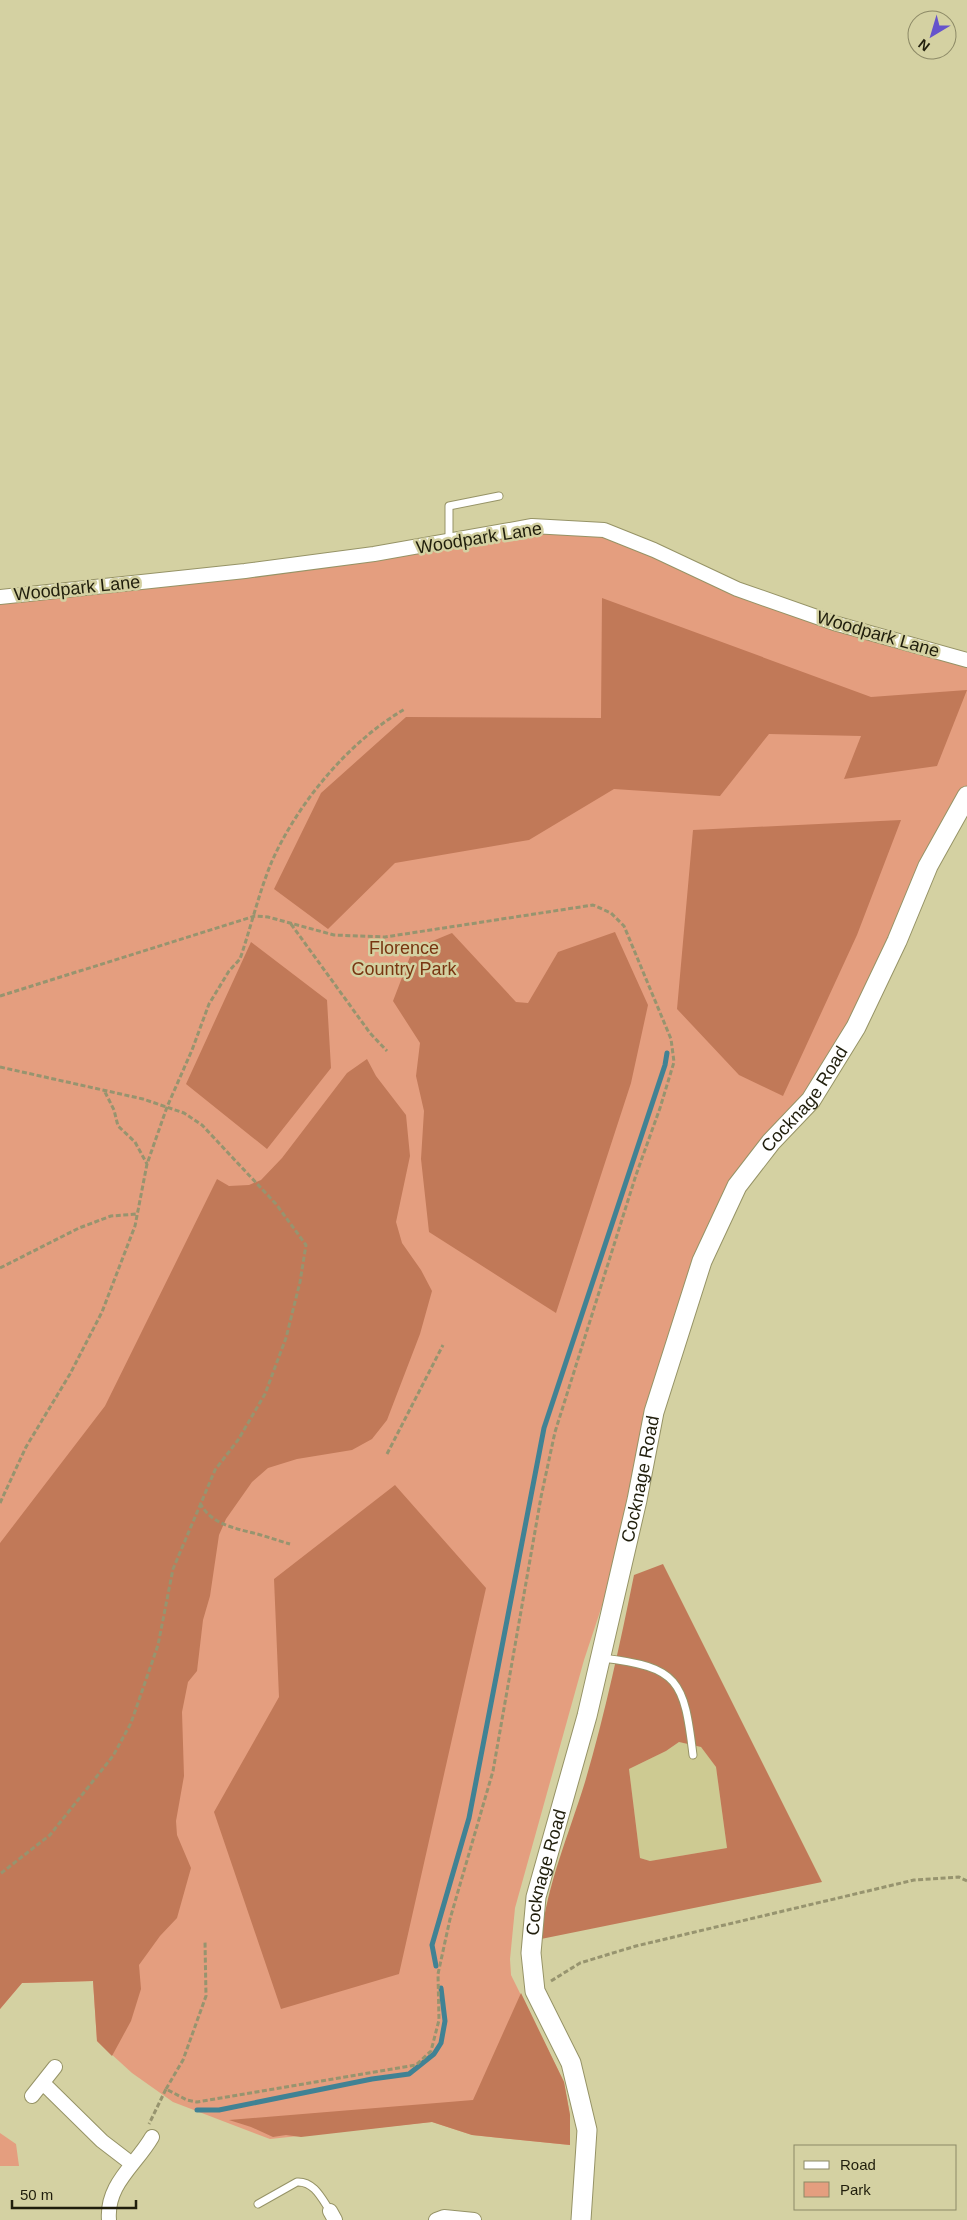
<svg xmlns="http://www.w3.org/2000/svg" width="967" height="2220" viewBox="0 0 967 2220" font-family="Arial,sans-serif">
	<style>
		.built { fill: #cdca92 }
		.green { fill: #e49e7f }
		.forest { fill: #c17958; fill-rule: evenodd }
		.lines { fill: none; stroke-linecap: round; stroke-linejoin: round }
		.stream { stroke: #408294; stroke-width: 5 }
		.lane-casing { stroke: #969366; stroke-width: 9 }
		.street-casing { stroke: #969366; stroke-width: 16 }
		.secondary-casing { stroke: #969366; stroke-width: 21 }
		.path { stroke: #97946f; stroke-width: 3; stroke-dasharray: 5 2.5; stroke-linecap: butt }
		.lane { stroke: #fff; stroke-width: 7 }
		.street { stroke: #fff; stroke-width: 14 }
		.secondary { stroke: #fff; stroke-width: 19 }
		.labels { text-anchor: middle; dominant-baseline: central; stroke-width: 5; stroke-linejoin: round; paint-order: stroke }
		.street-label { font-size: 18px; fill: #201e0c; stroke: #d4d1a2 }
		.park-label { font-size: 18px; fill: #783511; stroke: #d4d1a2 }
	</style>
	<rect width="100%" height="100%" fill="#d4d1a2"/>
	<path class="built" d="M679,1742L701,1747L716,1767L727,1848L650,1861L640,1858L629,1769L666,1751Z"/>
	<path class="green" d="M532,526L604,530L737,589L967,666V796L856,1027L737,1186L702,1261L637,1500L584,1660L515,1908L510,1959L511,1975L564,2082L570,2115V2145L472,2135L432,2122L270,2139L173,2102L132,2073L97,2041L93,1981L22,1983L0,2009V597L92,586Z
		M0,2133L16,2144L19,2166H0Z"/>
	<path class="forest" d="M602,598L871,697L967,690L937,766L844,779L861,736L769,734L720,796L614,789L529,840L395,863L328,929L274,889L321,793L406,717L601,718Z
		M901,820L857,935L783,1096L739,1075L677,1009L693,830Z
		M615,932L648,1005L631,1083L556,1313L429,1232L421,1159L424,1111L416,1076L420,1043L393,1001L413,949L452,933L516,1002L528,1003L558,952Z
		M251,942L327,1000L331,1068L267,1149L186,1084Z
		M367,1059L376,1076L406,1115L410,1156L396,1222L402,1243L421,1270L432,1291L420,1334L387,1420L372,1439L352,1450L297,1459L268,1468L252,1482L226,1519L219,1535L210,1596L203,1620L197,1671L188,1682L182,1712L184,1776L176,1821L177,1835L191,1868L177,1918L160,1936L139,1965L141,1989L131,2021L112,2056L97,2041L93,1981L22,1983L0,2009V1543L105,1406L217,1179L229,1186L249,1185L261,1180L282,1158L347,1073Z
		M395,1485L486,1588L399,1974L281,2009L214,1812L279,1697L274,1579Z
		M663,1564L822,1882L541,1939C547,1884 569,1834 585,1782C605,1714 620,1644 634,1575ZM679,1742L701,1747L716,1767L727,1848L650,1861L640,1858L629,1769L666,1751Z
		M521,1993L564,2082L570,2115V2145L472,2135L432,2122L301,2137L286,2135L273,2137L251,2127L229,2120L473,2100Z"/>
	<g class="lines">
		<path class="stream" d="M436,1966L432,1945L469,1818L544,1428L665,1065L667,1053
			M197,2110H219L372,2079L409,2074L434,2054L441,2043L445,2021L441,1988"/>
		<g class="lane-casing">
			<path id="lane" d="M449,541V506L499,496
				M602,1658C679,1667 684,1680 693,1755
				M258,2204L297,2182C314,2181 322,2199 330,2211"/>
		</g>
		<g class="street-casing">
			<path id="street" d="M0,597L245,571L374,554L532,526L604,530L654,550L737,589L834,623L967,660
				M43,2083L102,2141L132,2164
				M32,2096L55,2067
				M330,2211L335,2220
				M109,2220C106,2184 136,2165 152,2137
				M436,2220L444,2217L474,2220"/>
		</g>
		<g class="secondary-casing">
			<g id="secondary">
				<path id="s1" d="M581,2220L587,2130L571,2063L535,1991L531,1953L536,1897L587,1716L637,1500L654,1412L702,1261L737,1186L771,1142L811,1100L856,1027L897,941L928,866L967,796"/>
			</g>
		</g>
		<path class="path" d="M291,924L370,1033L387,1051
			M0,996L255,916L268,917L334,935L385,937L593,905L611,913L624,926L671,1039L674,1062L660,1108L636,1175L555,1432L541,1497L493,1771L450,1919L438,1974L439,2020L431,2051L416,2065L197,2102L187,2100L166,2089L149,2124
			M0,1067L143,1099L184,1113L202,1125L276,1204L306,1245L300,1282L286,1338L265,1394L238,1440L215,1470L173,1569L158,1645L131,1723L113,1756L50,1835L0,1874
			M105,1092L114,1110L118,1126L135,1142L147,1164
			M0,1268L79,1228L111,1216L137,1214
			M387,1454L443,1345
			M0,1503L26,1447L70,1374L102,1312L135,1226L147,1164L167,1107L192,1050L209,1004L229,971L240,959C251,927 259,892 272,861C298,803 349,741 405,709
			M200,1503C210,1522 229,1527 249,1532C263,1535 276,1540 290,1544
			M551,1981L580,1963L636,1946L914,1880L959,1877L967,1881
			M166,2089L183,2060L206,1996L205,1941"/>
		<use href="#lane" class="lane"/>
		<use href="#street" class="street"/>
		<use href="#secondary" class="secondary"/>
	</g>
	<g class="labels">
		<g class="street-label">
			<text transform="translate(479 538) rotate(-9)">Woodpark Lane</text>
			<text transform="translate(77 588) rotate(-6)">Woodpark Lane</text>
			<text transform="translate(878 634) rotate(16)">Woodpark Lane</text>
			<text stroke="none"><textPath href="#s1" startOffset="1185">Cocknage Road</textPath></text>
			<text stroke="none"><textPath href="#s1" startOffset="765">Cocknage Road</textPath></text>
			<text stroke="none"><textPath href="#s1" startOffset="360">Cocknage Road</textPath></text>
		</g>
		<g class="park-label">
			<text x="404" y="948">Florence<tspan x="404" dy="21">Country Park</tspan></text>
		</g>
	</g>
	<rect x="794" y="2145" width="162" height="65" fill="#d4d1a2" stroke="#8c8966"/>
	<rect x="804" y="2161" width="25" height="8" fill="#ffffff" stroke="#8c8966"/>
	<text x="840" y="2170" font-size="15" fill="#201e0c">Road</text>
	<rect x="804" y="2182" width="25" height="15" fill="#e49e7f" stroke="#8c8966"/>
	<text x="840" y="2195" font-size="15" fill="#201e0c">Park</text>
	<g transform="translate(932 35) rotate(218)"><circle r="24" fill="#d4d1a2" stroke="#8c8966"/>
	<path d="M0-4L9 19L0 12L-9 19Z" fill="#6553cc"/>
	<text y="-8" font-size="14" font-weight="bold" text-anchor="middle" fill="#201e0c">N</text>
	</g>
	<path d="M12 2200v8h124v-8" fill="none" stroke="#201e0c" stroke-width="2.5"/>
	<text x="20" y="2200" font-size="15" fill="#201e0c" stroke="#d4d1a2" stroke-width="4" paint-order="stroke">50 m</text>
</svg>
